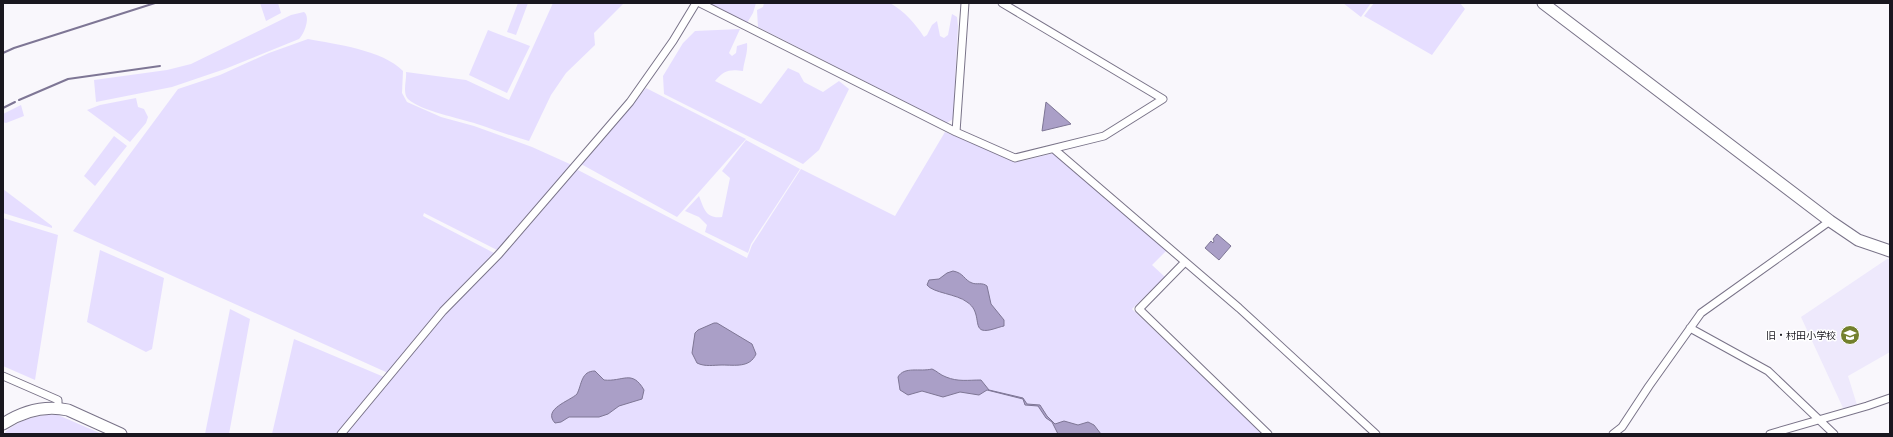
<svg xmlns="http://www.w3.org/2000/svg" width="1893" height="437" viewBox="0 0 1893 437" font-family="'Open Sans','Noto Sans JP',sans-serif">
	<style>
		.built { fill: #eee9fc }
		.green { fill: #e6deff }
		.water { fill: #aa9fc7; stroke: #7e7695 }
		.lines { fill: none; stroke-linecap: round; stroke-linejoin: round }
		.stream { stroke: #7e7695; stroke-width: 2 }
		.street-casing { stroke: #797388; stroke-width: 9 }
		.secondary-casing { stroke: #797388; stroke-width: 13 }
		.street { stroke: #fff; stroke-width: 7 }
		.secondary { stroke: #fff; stroke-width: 11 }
		.labels { text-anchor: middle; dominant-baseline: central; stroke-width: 3; stroke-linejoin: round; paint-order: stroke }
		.poi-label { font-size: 10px; fill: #19171f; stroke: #fff; text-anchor: end }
	</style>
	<rect width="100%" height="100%" fill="#f9f7fc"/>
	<path class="built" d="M1887,259H1890V352L1848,376L1857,405L1844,410L1801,317Z"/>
	<path class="green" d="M260,3H278L281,13L266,21Z
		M518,3H528L516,35L507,32Z
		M553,3L623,4L594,33L595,45L566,73L551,95L529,141C511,136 495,130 477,124C459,118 421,111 408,99C402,93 407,79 406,72L466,80L509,100Z
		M709,3H756L753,13L747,23Z
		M764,3H890C904,11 915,23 924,37L927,35L932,25L937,21L940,36L944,38L948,35L952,14L957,17L958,26L953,119L947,123L758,27L757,10L763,7Z
		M1343,3H1371L1361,17Z
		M1374,3H1460L1465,9L1432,55L1364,16Z
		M304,12C311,17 304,34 299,39L225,69L172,87L96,102L94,80L167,70L191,64L291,15Z
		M740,29L729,53L732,56L736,53L737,46L747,43C748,53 744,61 743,71C730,69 724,70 715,81L761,104L788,68L799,73L804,82L823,92L839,81L849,89L819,150L803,164L664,94L663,76L683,43L695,31Z
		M488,30L530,46L507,93L469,75Z
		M308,39C335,44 383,50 403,71L402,93L407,102L441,117L474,126L532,147L572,165L497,250L424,213L423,216L494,253L441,308L388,373L73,231L178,89L220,75L269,53Z
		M646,88L746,139L677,217L581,164Z
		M136,98L138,107L144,109L148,117L146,123L130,142L87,110L100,105Z
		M21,105L24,116L6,123L3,122V114Z
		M945,132L1015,161H1022L1054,153L1167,250L1152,265L1165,277L1132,309L1263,434H345L445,314L502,256L576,171L578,170L747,258L752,245L801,169L895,216Z
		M114,136L127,146L95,186L84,176Z
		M746,140L800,169L751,244L748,253L705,232L707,225L699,217L685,211L699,196C704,209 706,219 722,217L730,178L722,171Z
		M3,189L52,226V228L3,213Z
		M3,218L58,235L35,380L3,366Z
		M100,250L164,278L152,349L146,352L87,322Z
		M230,309L250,319L229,434H205Z
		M294,339L384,377L336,434H272Z
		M46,415H58L102,434H3C16,422 29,417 46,415Z"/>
	<path class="water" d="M1046,102L1071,124L1042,131Z
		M1217,234L1231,246L1219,260L1205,248L1211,241L1213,243L1214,241L1213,239Z
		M953,271C964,273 964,280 972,283C977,285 982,282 987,286L991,304L1004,320V326C998,327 988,332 982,330C974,327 981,311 967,302C957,294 933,293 927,285L929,280L939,279L947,273Z
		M714,323H717L752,344L756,354C750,368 735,365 722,365C714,365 705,367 697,363L692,353L695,333L698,330Z
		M932,369C937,371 940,375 946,377C958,382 968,380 981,380L989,390L1023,398L1027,404L1040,405L1047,416L1055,424L1064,421L1078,425L1088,422L1094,425L1101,434H1058L1052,422L1046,418L1038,406L1025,405L1023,399L987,390L979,395L960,392L943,397L922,391L908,395L900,390L898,377C904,366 920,372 932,369Z
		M595,371L604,380C623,382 632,369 644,390L642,399L619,406L608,414L599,417H569L561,422L555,423C542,409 570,401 577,394C582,384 581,371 595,371Z"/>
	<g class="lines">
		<path class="stream" d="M3,53L14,48L155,3
			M19,100L68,79L160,66
			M3,108L15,102"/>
		<g class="street-casing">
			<path id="street" d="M700,3L956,132L1015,158L1104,136L1163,99L1002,3
				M956,132L965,3
				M1055,150L1239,308L1376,434
				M1185,262L1139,309L1268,434
				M1690,328L1768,371L1834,434
				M3,376L58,400V408
				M341,434L443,311L499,254L630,102L673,41L696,3
				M1613,434L1622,427L1649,386L1701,313L1830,221
				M1770,434L1867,406L1890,398"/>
		</g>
		<g class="secondary-casing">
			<path id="secondary" d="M1543,3L1830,221L1858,240L1890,251
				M3,424C23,411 44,405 68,410L121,434"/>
		</g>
		<use href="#street" class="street"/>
		<use href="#secondary" class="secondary"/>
	</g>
	<defs>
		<g id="school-disc" transform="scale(1)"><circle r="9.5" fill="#73802d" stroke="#fff"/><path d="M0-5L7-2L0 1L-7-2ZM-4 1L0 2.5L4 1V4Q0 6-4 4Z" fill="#fff"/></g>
	</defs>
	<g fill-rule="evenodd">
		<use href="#school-disc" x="1850" y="335"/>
	</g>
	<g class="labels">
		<g class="poi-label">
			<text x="1836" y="335">旧・村田小学校</text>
		</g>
	</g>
	<rect width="1893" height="437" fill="none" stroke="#19171f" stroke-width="8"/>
</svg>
